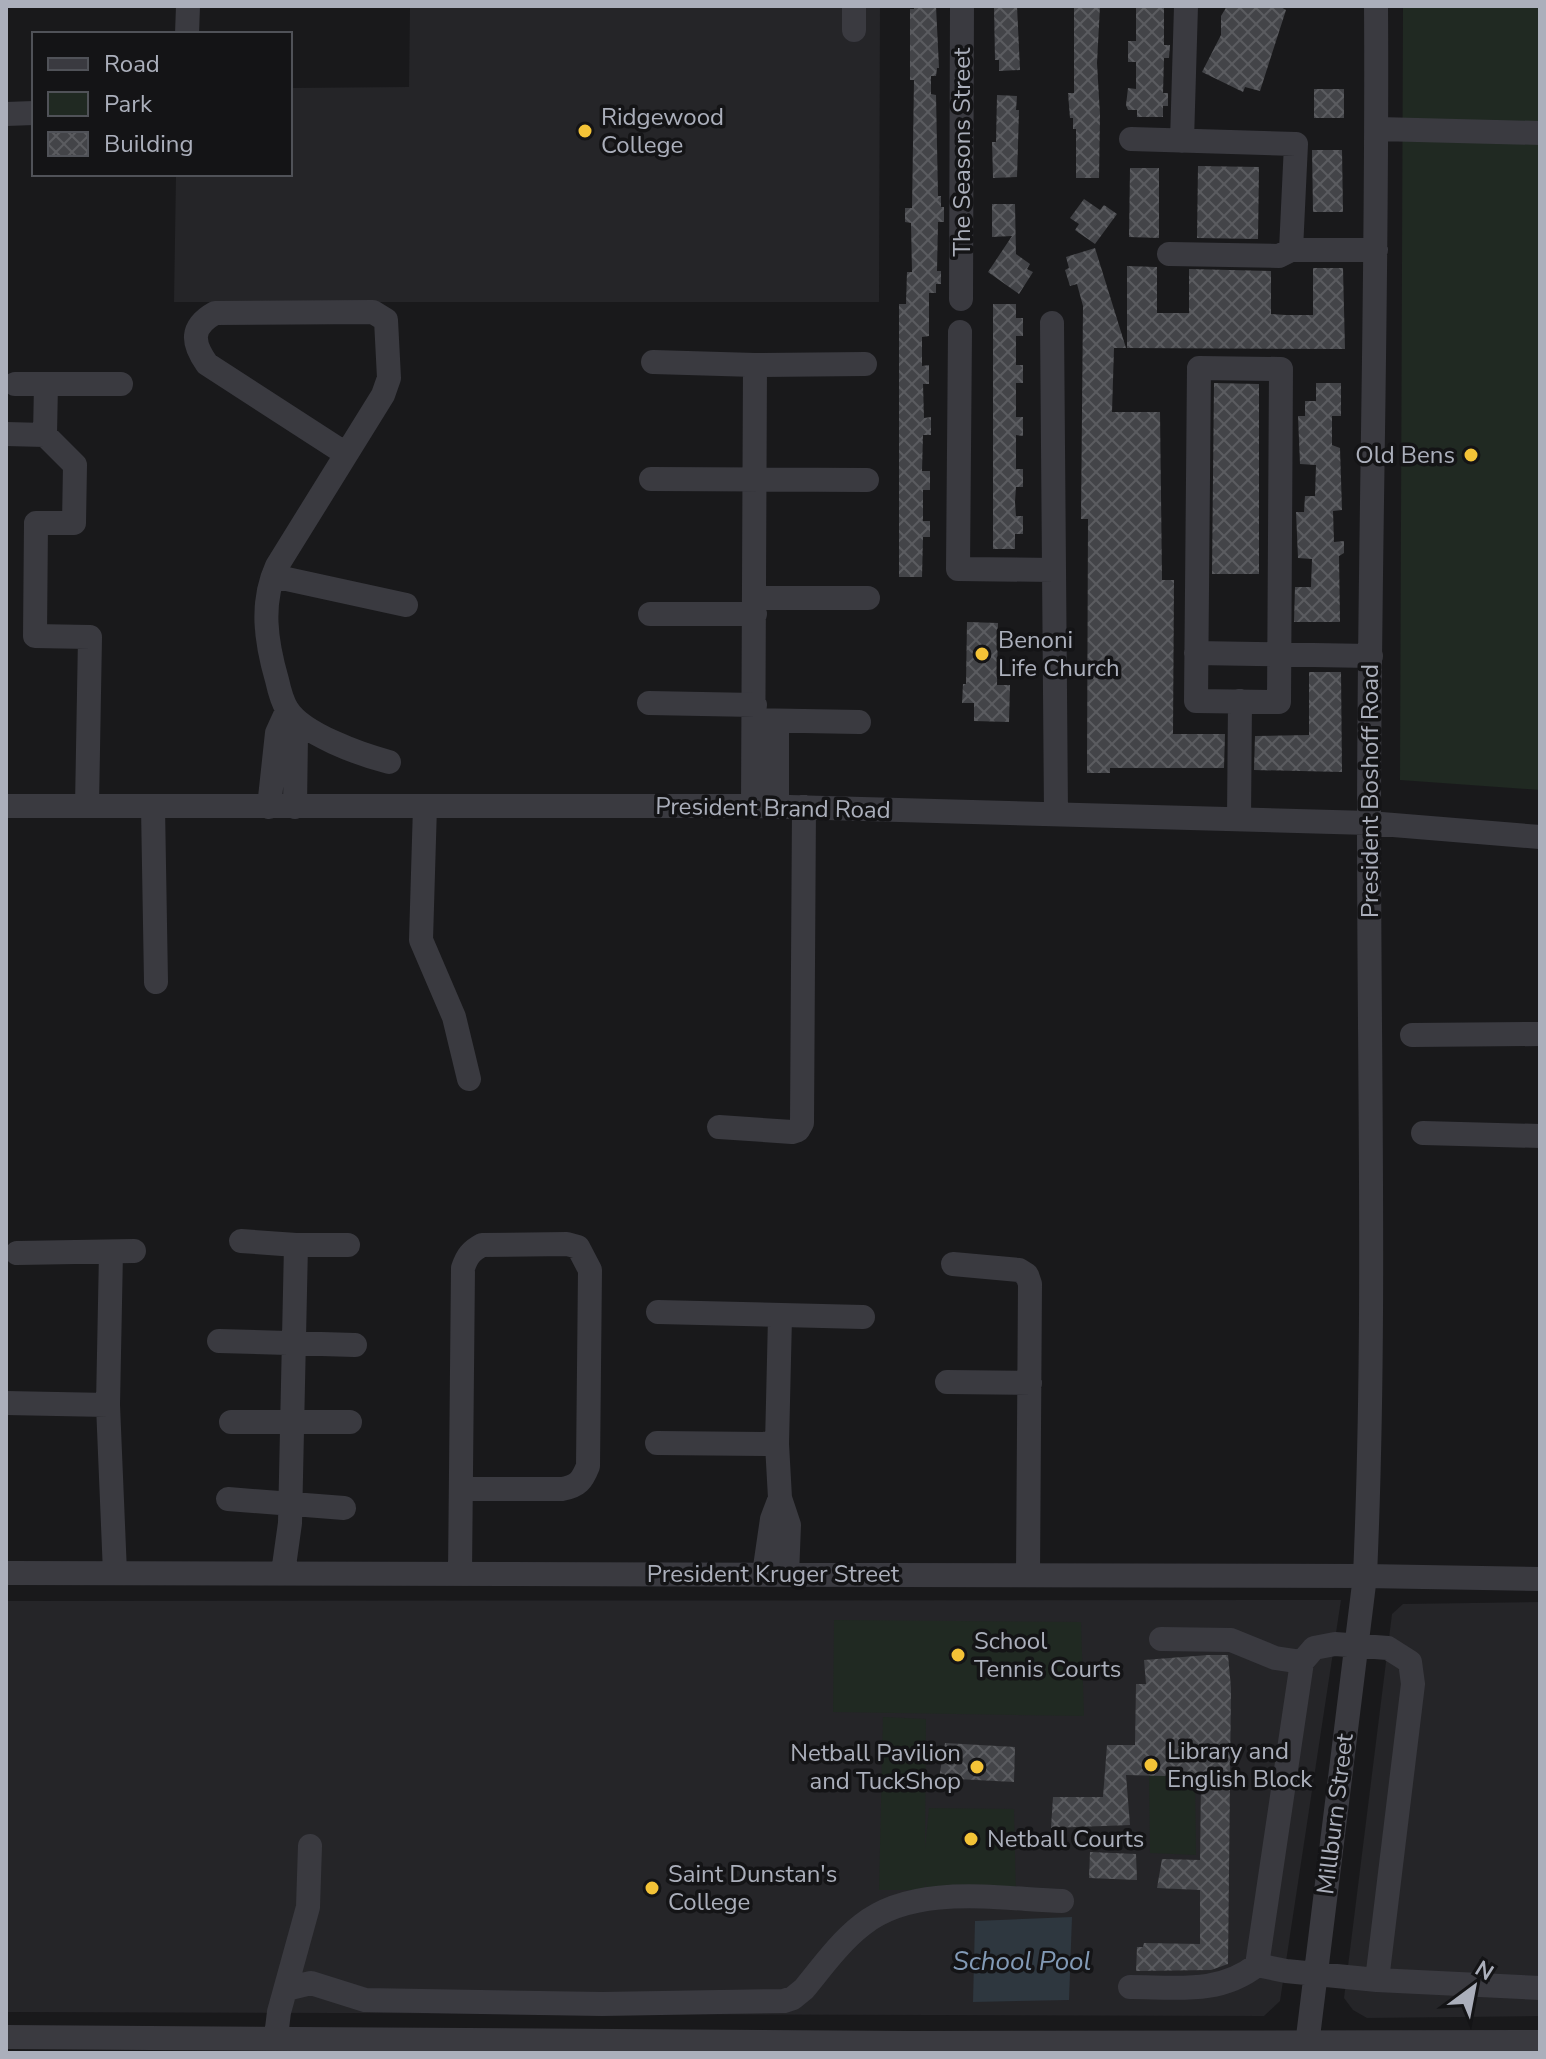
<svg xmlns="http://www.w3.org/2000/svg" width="1546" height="2059" viewBox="0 0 1546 2059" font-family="'Nunito Sans',sans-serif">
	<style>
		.built { fill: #252528 }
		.green { fill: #202922 }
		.water { fill: #2e373f }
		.building { fill: url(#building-cross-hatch) }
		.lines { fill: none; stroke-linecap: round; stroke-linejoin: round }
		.minor { stroke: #3a3a40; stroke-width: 24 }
		.poi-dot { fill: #f4c337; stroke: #141416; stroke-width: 3 }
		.labels { text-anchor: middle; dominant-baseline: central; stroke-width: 7; stroke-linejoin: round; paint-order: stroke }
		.poi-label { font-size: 24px; fill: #abafbb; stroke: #141416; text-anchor: start }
		.street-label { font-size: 24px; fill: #abafbb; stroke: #141416 }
		.water-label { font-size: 26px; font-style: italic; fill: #829ab6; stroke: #141416 }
	</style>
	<defs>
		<pattern id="building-cross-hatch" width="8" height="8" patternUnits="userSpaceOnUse" patternTransform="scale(2)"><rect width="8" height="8" fill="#434448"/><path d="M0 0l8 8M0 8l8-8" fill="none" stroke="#5b5c60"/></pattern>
	</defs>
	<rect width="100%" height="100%" fill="#19191b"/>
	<path class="built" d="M410,6H880L879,302H174L176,174H290V88L409,87Z
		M1341,1600L1280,2001L1264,2016L6,2012V1601Z
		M1540,1602V2016L1367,2018L1353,2010L1344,1998L1392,1614L1403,1604Z"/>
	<path class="green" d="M1403,6H1540V790L1400,780Z
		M834,1620L1081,1622L1084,1716L833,1712Z
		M883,1717L926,1719L925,1849L929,1808L1014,1809L1016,1900L927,1893L925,1881V1890H879Z
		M1149,1775L1195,1777L1196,1855L1150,1853Z"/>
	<path class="water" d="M1072,1917L1069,2000L973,2002L975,1921Z"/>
	<path class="building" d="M914,6H936L939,68H937L936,76H931V94L936,95L938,196H941V207H944V222H938L937,271H941V284H936V293H929V336L922,337V366L929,365V384H923L924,418L931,417V435H923L922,471H930V490H923V521H930V537H923L922,577H899V304H906L907,272H912L911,223L905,222V208H912L914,80H910V9H914Z
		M994,6H1017L1020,70L999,71V60H995Z
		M1074,6H1100L1097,63L1100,115L1099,178H1076V129H1073V118H1070L1068,93H1074Z
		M1136,6H1164V45H1170L1169,58H1164L1163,93H1168V106H1163V117H1137V110H1128L1126,105L1128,88L1136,89V62H1128V41H1136Z
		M1227,6H1279L1286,10L1260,91L1245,87L1243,92L1202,72L1221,35V16Z
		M1314,89H1344V118H1314Z
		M997,95L1017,96L1016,110H1019L1017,177L993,178L992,142H996Z
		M1312,150H1342L1343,212H1313Z
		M1198,166L1259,167L1258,239L1197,238Z
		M1130,168H1159V238L1129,237Z
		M1084,199L1100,210L1104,205L1117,214L1095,244L1075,230L1079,224L1070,218Z
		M992,204H1015L1016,254L1030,264L1027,269L1033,272L1019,294L988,272L1012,236L992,237Z
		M1095,248L1126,348H1114L1112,412H1160L1162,580H1174L1173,734H1225L1224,768H1110V773H1087L1088,519H1081L1083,306L1077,284L1070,286L1065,270L1069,268L1066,257Z
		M1127,266L1157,267V313H1189V269L1271,271V314L1286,315H1313V268H1343L1345,349L1127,348Z
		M993,304H1016V318H1023V336H1016V365H1023V383H1016V417H1023V436L1016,435V469H1023V487H1016L1015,502L1016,516H1023V534H1015V549H993Z
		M1214,383L1259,384V574H1212Z
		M1316,383H1341V416H1332V445L1340,448L1342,510L1333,511L1334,542L1344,541V553L1339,556L1340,622H1294L1295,587H1311L1312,559L1298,558L1296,512H1304L1305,496H1315L1316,465L1300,464L1298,416H1305V401H1316Z
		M967,622L998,623L997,685H1010L1009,722L974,721V703H962L963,684H966Z
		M1309,672H1341L1342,772L1254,770L1255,736L1309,735Z
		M1208,1655H1228L1231,1688L1228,1964L1211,1970L1136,1971L1137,1947H1143L1144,1943L1200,1944V1890L1157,1888L1162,1859L1200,1860L1201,1777L1126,1775L1130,1825L1051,1828L1053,1797H1103L1107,1745H1135L1136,1684H1146L1144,1660Z
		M945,1743L1015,1747L1014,1782L939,1778Z
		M1090,1852L1136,1854L1137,1880L1089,1878Z"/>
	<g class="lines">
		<path class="minor" d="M854,6V30
			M187,34L188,6
			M6,114L34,113
			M1378,129L1540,133
			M1131,139L1296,144L1291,250
			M1182,141L1186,6
			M1169,254L1279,256L1291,250H1376
			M961,299L962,6
			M1052,323L1056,814
			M960,332L958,569L1054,570
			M653,362L755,365L753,806
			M755,365L865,364
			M1199,368L1281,369L1279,702L1196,701Z
			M15,384H121
			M6,434L45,435L75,465L74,523H36L35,636L90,637L87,806
			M45,435L46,384
			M346,454L207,364C192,343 190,327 215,313L373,312L386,320L389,378L383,395L277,566C260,603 266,642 277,680C279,689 282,701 287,709C302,734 362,755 389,762
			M651,479L867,480
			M273,576L406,605
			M755,598H868
			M650,614H755
			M1196,653L1371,656
			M649,703L755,705
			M287,711L296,734L295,807
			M755,720L859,722
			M755,720L777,732V807
			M6,806H753L1369,823L1540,837
			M425,806L421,940L454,1017L469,1079
			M153,807L156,982
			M269,807L277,733L287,711
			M1239,819L1240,701
			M1412,1035L1540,1034
			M719,1127L792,1132L798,1130L802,1123L804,807
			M1423,1133L1540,1136
			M241,1241L296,1245L290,1523L283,1573
			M296,1245H348
			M111,1252L108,1405L115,1573
			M17,1253L134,1251
			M953,1264L1019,1270L1027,1275L1030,1284L1028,1575
			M658,1312L863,1317
			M780,1317L777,1444L780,1498L789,1525L787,1575
			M219,1341L355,1345
			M947,1382L1030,1383
			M6,1403L108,1405
			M231,1422H350
			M657,1443L777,1444
			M228,1499L344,1508
			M6,1573L1365,1576L1540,1579
			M460,1574L463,1268C467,1256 471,1251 482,1245L567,1244L578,1247L590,1270L588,1466C582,1481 578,1486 562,1489H461
			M764,1574L772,1519L780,1498
			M1161,1639L1231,1640L1275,1658L1302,1662
			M1335,1644L1388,1648L1410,1662L1413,1684L1377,1980L1286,1971L1257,1965L1302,1662L1314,1648Z
			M1377,1980L1540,1988
			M1130,1987C1176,1987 1219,1995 1257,1965
			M286,1989L311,1983L365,2000L602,2004L784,2001L793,1998L804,1989C822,1967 840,1942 862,1925C914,1883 1000,1899 1062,1901
			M6,2037L910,2043L1540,2042
			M274,2053L279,2012L308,1907L310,1846
			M1306,2053L1365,1576C1376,1326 1369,1076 1369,826C1369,553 1378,279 1376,6"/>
	</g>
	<g class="poi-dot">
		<circle cx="585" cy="131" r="8"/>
		<circle cx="1471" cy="455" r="8"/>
		<circle cx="982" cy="654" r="8"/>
		<circle cx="958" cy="1655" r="8"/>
		<circle cx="1151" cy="1765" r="8"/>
		<circle cx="977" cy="1767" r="8"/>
		<circle cx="971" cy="1839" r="8"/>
		<circle cx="652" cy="1888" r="8"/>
	</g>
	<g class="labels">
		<g class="poi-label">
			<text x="601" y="117">Ridgewood<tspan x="601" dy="28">College</tspan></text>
			<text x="1455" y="455" text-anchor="end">Old Bens</text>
			<text x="998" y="640">Benoni<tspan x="998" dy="28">Life Church</tspan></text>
			<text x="974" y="1641">School<tspan x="974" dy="28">Tennis Courts</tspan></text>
			<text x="1167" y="1751">Library and<tspan x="1167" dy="28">English Block</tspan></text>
			<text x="961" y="1753" text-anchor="end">Netball Pavilion<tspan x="961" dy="28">and TuckShop</tspan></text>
			<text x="987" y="1839">Netball Courts</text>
			<text x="668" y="1874">Saint Dunstan's<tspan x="668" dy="28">College</tspan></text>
		</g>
		<g class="street-label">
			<text transform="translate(962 152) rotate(-90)">The Seasons Street</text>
			<text transform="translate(1370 791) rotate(-90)">President Boshoff Road</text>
			<text transform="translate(773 808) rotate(1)">President Brand Road</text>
			<text x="773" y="1574">President Kruger Street</text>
			<text transform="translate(1335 1814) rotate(-83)">Millburn Street</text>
		</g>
		<g class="water-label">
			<text x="1022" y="1961">School Pool</text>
		</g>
	</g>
	<rect width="1546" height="2059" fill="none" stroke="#abafbb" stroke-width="16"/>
	<rect x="32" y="32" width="260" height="144" fill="#141416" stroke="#505258" stroke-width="2"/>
	<rect x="48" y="58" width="40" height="12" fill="#3a3a40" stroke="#505258" stroke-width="2"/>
	<text x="104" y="72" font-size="24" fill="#abafbb">Road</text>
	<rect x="48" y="92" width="40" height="24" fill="#202922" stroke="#505258" stroke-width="2"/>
	<text x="104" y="112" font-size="24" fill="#abafbb">Park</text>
	<rect x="48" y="132" width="40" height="24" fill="url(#building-cross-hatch)" stroke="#505258" stroke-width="2"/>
	<text x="104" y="152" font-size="24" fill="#abafbb">Building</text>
	<g transform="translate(1474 1987) rotate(32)" stroke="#141416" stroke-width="6" paint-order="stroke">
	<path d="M0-6L14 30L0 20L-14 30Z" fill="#abafbb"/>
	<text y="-12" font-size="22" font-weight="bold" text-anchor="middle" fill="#abafbb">N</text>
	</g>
</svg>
